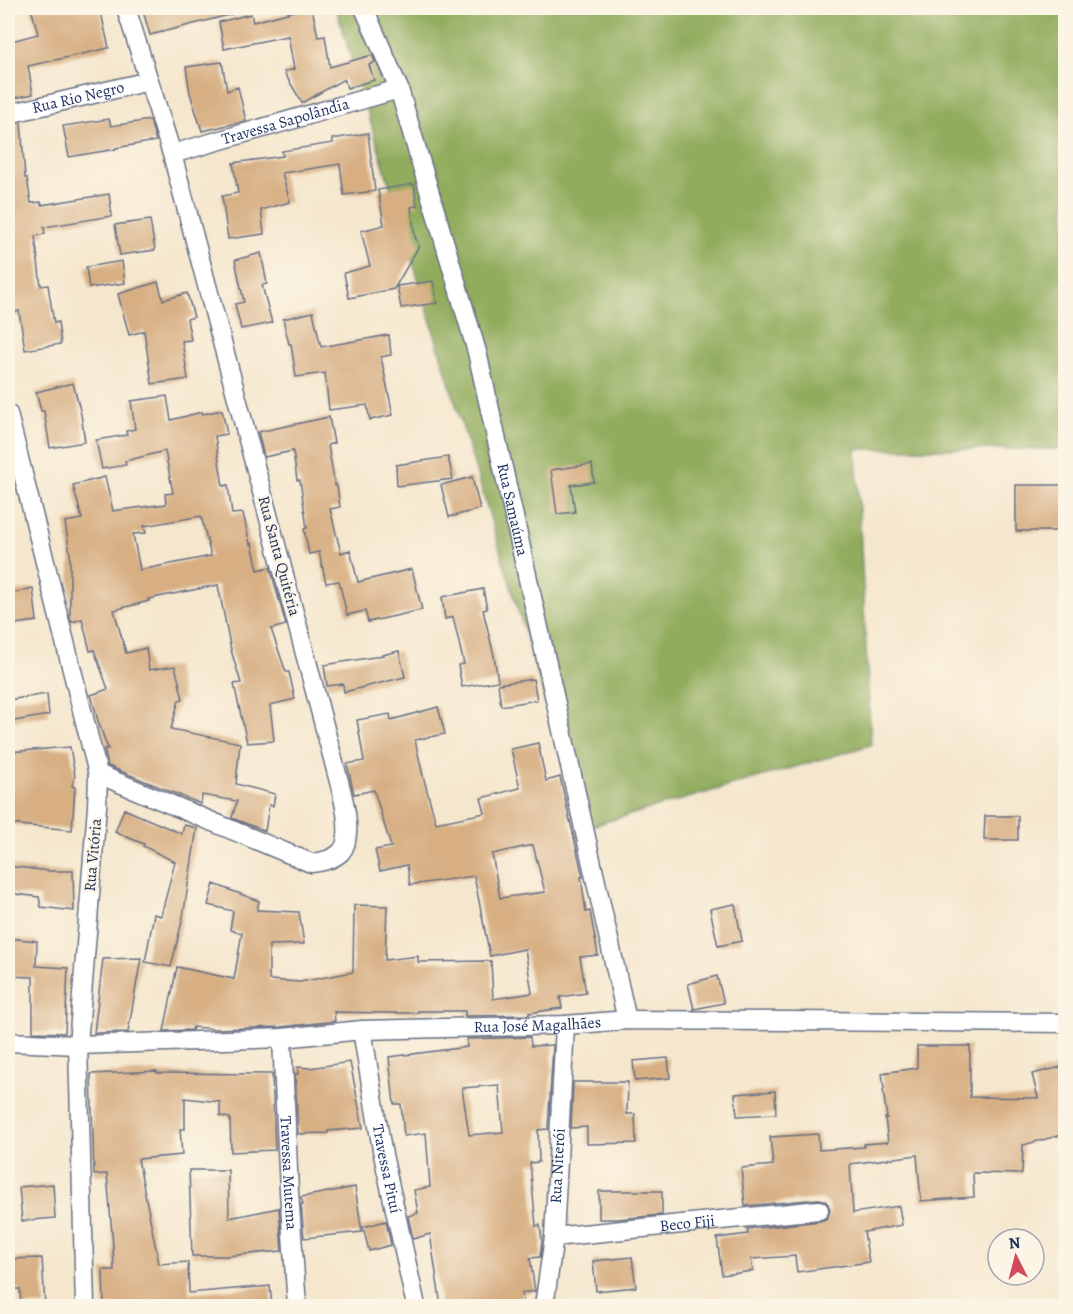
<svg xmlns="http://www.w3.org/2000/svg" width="1073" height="1314" viewBox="0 0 1073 1314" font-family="Alegreya,serif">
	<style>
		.forest { fill: #91ac5d; stroke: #566e5e; stroke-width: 1.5 }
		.building { fill: #d7af83; fill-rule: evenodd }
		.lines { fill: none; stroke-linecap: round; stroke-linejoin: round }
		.minor-casing { stroke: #676f85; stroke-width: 21 }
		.minor { stroke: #fff; stroke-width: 18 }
		.labels { text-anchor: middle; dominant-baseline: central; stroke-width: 5; stroke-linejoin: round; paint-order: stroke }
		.street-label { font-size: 16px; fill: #1b2f5e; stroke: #fcf5e5 }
	</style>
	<rect width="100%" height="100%" fill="#fcf5e5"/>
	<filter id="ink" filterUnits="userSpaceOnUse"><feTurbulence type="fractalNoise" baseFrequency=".0167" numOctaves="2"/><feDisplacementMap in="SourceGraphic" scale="12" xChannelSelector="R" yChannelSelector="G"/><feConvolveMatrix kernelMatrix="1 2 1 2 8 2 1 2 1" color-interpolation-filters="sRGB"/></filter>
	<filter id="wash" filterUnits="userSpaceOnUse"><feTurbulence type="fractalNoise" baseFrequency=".008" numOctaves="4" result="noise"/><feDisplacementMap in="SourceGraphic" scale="24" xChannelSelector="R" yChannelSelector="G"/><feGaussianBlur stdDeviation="1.35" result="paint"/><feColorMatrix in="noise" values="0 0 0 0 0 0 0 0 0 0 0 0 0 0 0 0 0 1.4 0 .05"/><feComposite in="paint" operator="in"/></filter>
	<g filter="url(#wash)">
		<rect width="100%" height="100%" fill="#f5e7ce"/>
		<path class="forest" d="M336,8H1061L1066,21L1065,449H856L871,745L584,828Z"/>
		<g id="blocks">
			<path class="building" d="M31,8H100L109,48L28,66L33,94L14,98L10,65H8V42L38,34Z
				M156,8H232L233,14L150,35L143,11Z
				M306,8H312L318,37L325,36L330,67L372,55L375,62L369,65L374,80L347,88L344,79L302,103L284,72L294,69L288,36L224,49L219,22L251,14L253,22Z
				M222,62L227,91L238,87L246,121L202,131L190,93L186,67Z
				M109,119L111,126L150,120L156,141L116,148V149L69,157L63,126Z
				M21,123L25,178H27L31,203L41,202V205L109,194L112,216L44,227L45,234L35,236L41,286L48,285L54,323L58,322L61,344L25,350L19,311L15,312L10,275H8V253H12L8,234V125Z
				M368,133L375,191L344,195L340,164L282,173L290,202L261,210L264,234L228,239L222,196L238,193L233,163L283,156L282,151L333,143L332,139Z
				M414,184L417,206L411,207L415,237L419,246L394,289L349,298L344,273L370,266L361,231L384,225L378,190Z
				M150,220L155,250L120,255L115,225Z
				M261,253L267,284L262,285L272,323L241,329L235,304L244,302L235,260Z
				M122,261L125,283L89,288L86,267Z
				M433,281L437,303L401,308L397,286Z
				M158,282L163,300L187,293L194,317L187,319L191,340L182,341L188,379L152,384L144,331L129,335L118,294Z
				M313,312L321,347L389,335L391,355L381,357L393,415L370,420L367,405L329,410L325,373L296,377L291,344H289L283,319Z
				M73,383L81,414L85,442L50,448L44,411H41L36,392Z
				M167,396L171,420L202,412L203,414L222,410L227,434L215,436L223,486L228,485L232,514L243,513L250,544L252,543L258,570L270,567L286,625L271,629L286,672H289L295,699L270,705L274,741L247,743L234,684L241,683L231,650L218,585L148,599L149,601L114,610L126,653L146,648L149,670L175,666L183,699L179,700L171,729L240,743L236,784L275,794L273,806L269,805L265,831L232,818L237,801L202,795L201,804L108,766L104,749H108L98,721L91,695L108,689L94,650L90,651L82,619L72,622L70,617V554L65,522L82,519L73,485L105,477L113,511L166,504L165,494L173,493L165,451L125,461L126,465L102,469L96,440L127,435L126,431L135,429L131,401ZM201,516L211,556L140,570L133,534L146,533L144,526Z
				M329,417L334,443L328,445L335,486H337L340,507L330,509L341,553L350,550L358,582L412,569L422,610L368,622L365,611L347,615L339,581L326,583L319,552L309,554L304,529L307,528L300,480H297L293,451L264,457L258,432Z
				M448,457L453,479L397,486L396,465Z
				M592,464L594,482L571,485L575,512L557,514L551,470Z
				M472,477L480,509L449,517L441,485Z
				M1016,485H1065V531H1016Z
				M33,588L37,621L8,625V594Z
				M483,589L487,609L483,610L494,656L498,681L462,687L458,665L464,664L453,617L445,619L442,597Z
				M399,651L405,677L344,692L343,684L327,686L324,665L374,657Z
				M533,679L537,700L501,706L498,684Z
				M47,694L49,715L8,722V700Z
				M438,707L445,734L415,740L423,776L436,823L485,813L481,798L520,788L511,749L538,743L546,781L560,777L583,877H581L586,912L590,911L598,955L580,957L586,993L560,997L562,1008L529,1013V1015L465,1016V1011H418V1013H384L334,1012L335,1021L281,1027L215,1029L193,1027L192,1030L164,1031L177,967L234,979L242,933L230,930L233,911L208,905L214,884L259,901L257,910L299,912L304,944L269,945V980L300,982L353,972L354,905L387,906L385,960L418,956V962L491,961L493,999L532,993L525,949L490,956L474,876L410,885L407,865L380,871L375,850L391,847L374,790L354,794L347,764L364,761L357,720L390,714L391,720ZM533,845L545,892L500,898L492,854Z
				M70,747L75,776L72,786L75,787L72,830L8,824V752Z
				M124,809L182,834L184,825L197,828L183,917L171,967L145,962L154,914L161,916L175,862L143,846L144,844L115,832Z
				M985,816H1018V840H984Z
				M8,866L49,871H73L74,911L41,907L39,897L8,893Z
				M735,904L742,941L718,946L710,909Z
				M8,938L37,941L36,966L68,968L65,1033L33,1032V977L8,976Z
				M141,958L128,1032L94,1033L103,959Z
				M717,976L724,1003L694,1009L688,984Z
				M530,1037L531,1046L553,1045L548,1129L538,1130L539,1162L530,1163L536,1226L540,1225L542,1241L540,1257L530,1258L535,1291L522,1293L524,1306H441L430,1234L413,1239L408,1216L418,1213L414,1190L430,1187L426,1133L404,1136L401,1104H394L389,1057L467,1047V1039ZM499,1085L503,1132L469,1135L462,1088Z
				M917,1046H970V1097L1038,1098L1032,1074L1065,1066V1134L1023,1145L1022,1174L973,1173L974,1197L921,1201L917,1155L850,1164L853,1213L899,1206L902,1225L864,1232L869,1262L797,1272L795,1256L751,1259L753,1271L722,1275L717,1238L748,1234L747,1229L820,1221L826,1219L829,1214L830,1209L828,1204L824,1200L818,1199L745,1206L741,1168L773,1165L770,1137L818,1134L819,1150L864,1147V1144L888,1142L885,1118H887L883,1090L884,1089L882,1073L917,1068Z
				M668,1058L670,1078L635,1081L633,1061Z
				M350,1062L363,1128L328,1131V1133L298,1134L295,1074H298V1067L310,1068Z
				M157,1071V1073L272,1074L275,1150L231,1152L230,1118L220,1116V1102L185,1098V1129H180L182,1155L138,1159L159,1264L188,1262L189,1293L270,1286L272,1306H104L103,1270H114L113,1246L107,1174L94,1175L91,1074Z
				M573,1082H628L627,1114H635L636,1143L587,1144V1127L571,1128Z
				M775,1091L776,1114L737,1116L735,1094Z
				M189,1170H228L229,1218L279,1208L282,1251L226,1256H192Z
				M53,1184L55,1218L22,1221L19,1187Z
				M355,1187L362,1232L304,1238L301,1204H303L301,1197Z
				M599,1191H662V1215L617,1219H599Z
				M386,1221L391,1245L369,1251L363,1227Z
				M632,1257L636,1287L596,1291L593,1261Z
				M42,1258L45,1306H21L20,1289H8V1259Z"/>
		</g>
	</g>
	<g filter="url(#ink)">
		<use href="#blocks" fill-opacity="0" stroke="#676f85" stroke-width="1.5"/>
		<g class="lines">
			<g class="minor-casing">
				<g id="minor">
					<path id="s1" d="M364,8L399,89L477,352L627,1020"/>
					<path id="s2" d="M8,114L149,81"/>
					<path id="s3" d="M172,154L399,89"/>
					<path d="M8,414L98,774L97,807L78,1045L85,1306"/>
					<path d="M98,774L311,863C322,862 333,860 341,852C357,834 338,780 333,759L172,154L126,8"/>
					<path id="s4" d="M362,1030L382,1150L416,1306"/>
					<path id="s5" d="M282,1038L289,1191L297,1306"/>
					<path id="s6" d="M8,1042L78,1045L282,1038L362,1030L565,1025L627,1020L1066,1023"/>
					<path id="s7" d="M554,1237L819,1210"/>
					<path id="s8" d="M544,1306L554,1237L565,1025"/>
				</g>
			</g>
			<use href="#minor" class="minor"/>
		</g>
	</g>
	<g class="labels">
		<g class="street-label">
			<text stroke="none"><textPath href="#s2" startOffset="72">Rua Rio Negro</textPath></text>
			<text stroke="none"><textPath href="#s3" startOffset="118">Travessa Sapolândia</textPath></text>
			<text stroke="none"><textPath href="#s1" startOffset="524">Rua Samaúma</textPath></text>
			<text transform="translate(279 556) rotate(75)">Rua Santa Quitéria</text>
			<text transform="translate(93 855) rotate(-85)">Rua Vitória</text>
			<text stroke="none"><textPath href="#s6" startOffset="530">Rua José Magalhães</textPath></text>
			<text stroke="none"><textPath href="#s8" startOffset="141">Rua Niterói</textPath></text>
			<text stroke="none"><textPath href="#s4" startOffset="141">Travessa Pituí</textPath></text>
			<text stroke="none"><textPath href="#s5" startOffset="135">Travessa Mutema</textPath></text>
			<text stroke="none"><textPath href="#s7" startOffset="134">Beco Fiji</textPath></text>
		</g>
	</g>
	<rect width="1073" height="1314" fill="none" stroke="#fcf5e5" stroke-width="30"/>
	<g transform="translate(1016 1257) rotate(354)"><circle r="28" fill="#fcf5e5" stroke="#a2a6af" stroke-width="1.5"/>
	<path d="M0-4.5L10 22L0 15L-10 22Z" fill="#d1495b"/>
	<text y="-9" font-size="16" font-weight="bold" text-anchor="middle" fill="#1b2f5e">N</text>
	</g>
</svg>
